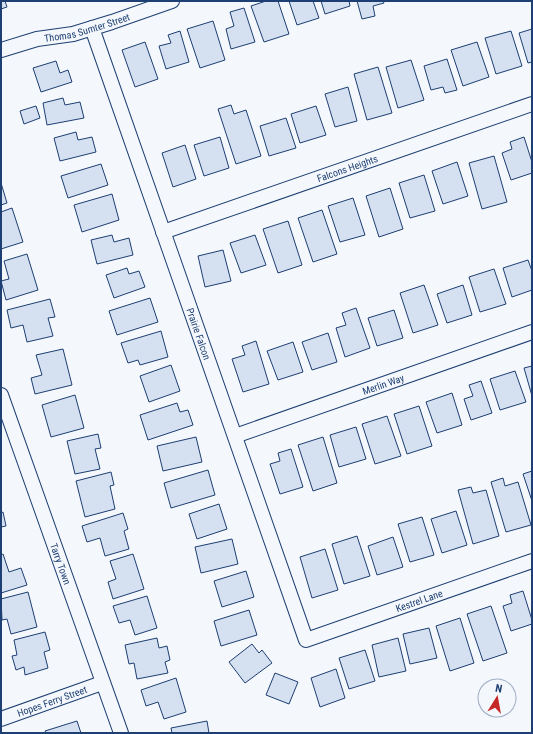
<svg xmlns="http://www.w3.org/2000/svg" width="533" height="734" viewBox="0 0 533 734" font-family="'Roboto Condensed',sans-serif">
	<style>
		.building { fill: #d5e0f0; stroke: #1d3f73 }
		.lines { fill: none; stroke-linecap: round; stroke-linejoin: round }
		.minor-casing { stroke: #1d3f73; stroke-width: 16 }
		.minor { stroke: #f4f7fb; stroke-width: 14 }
		.labels { text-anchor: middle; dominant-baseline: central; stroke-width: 3; stroke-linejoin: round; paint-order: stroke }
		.street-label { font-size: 10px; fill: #1d3f73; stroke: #f4f7fb }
	</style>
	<rect width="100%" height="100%" fill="#f4f7fb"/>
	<path class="building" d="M1,1H5L7,7L1,9Z
		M266,1H278L289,34L264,42L251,6Z
		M289,1H313L319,18L297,25Z
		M321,1H349L350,6L325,14Z
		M357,1H383L384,3L373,6L375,16L362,19Z
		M244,8L255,42L231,49L226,29L234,26L230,12Z
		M213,21L225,60L200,68L187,29Z
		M532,29V62L528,63L519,33Z
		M180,31L189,62L166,69L159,46L171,43L168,35Z
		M511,31L522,66L496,74L485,38Z
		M145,42L158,79L135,87L122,50Z
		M477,42L489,77L463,86L451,50Z
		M447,59L457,90L445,93L443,87L431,90L424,66Z
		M411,60L424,100L398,108L386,67Z
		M56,61L60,73L68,70L72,82L41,92L33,68Z
		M378,67L392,113L367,120L354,74Z
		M348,87L357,121L335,127L325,94Z
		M63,98L65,105L80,102L84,118L47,125L43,103Z
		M231,105L234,114L246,110L261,156L236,164L218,109Z
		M36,106L40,118L24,124L20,111Z
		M316,106L326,135L300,143L291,114Z
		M286,118L296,148L269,156L260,126Z
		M76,132L78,140L92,137L96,152L60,161L54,138Z
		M220,137L229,168L204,176L194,145Z
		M524,137L532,162V173L511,180L502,153L512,149L510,142Z
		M185,145L196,179L173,187L162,153Z
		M494,156L507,202L482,209L469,163Z
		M457,162L468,196L443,204L432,171Z
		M101,164L108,185L68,198L61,176Z
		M424,175L435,211L410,218L399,183Z
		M1,183L7,203L1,205Z
		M390,188L403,229L379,237L366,196Z
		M112,194L119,220L82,232L74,205Z
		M353,198L365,235L340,242L328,206Z
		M12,208L23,242L1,249V212Z
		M322,210L337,254L313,262L298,218Z
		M288,221L302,265L278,273L263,229Z
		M112,235L114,242L129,238L133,255L97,264L91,240Z
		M255,235L266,265L241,273L230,243Z
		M223,250L231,281L205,287L198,256Z
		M27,254L38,290L6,300L1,281L9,279L4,261Z
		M528,260L532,271V290L512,297L503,268Z
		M127,268L129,274L139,271L145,287L114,298L106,275Z
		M494,269L506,304L480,312L469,277Z
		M424,285L438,325L413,333L400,293Z
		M463,285L472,315L447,323L437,294Z
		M150,298L158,322L117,335L109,311Z
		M50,299L55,317L48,318L53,336L27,342L23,325L11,328L7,310Z
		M356,308L370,348L345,357L336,328L346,325L342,313Z
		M394,310L403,338L377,346L368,318Z
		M161,331L168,357L140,365L138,360L128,363L121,343Z
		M328,333L337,362L312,370L302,342Z
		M256,341L269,384L243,392L232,359L245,355L242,346Z
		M293,342L303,372L278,380L267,351Z
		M63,349L72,385L35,394L31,378L42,375L36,355Z
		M171,365L180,391L149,402L140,376Z
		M532,366V396L524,368Z
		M515,371L526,402L500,410L490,379Z
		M481,381L492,413L471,420L464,399L473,396L469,385Z
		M452,393L462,425L437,433L426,402Z
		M75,395L84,428L51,437L42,405Z
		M177,403L180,412L188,410L193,425L148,440L140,415Z
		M419,406L432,446L407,454L394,414Z
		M387,416L401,456L375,464L362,424Z
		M356,427L366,459L339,467L330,435Z
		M98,434L101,448L95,449L100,469L75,474L67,441Z
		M196,437L202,462L163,471L157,446Z
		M323,437L337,483L313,491L298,445Z
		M291,449L303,487L280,494L270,464L280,461L278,453Z
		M208,470L215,495L171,508L164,483Z
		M532,471V501L523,474Z
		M111,472L114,485L110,486L115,509L85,517L76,481Z
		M503,478L505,486L518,482L531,525L506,532L491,482Z
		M471,487L473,493L486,490L499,536L473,544L458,490Z
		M219,504L227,529L197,539L189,514Z
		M456,511L467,545L442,553L431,519Z
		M3,512L6,526L1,527V513Z
		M123,513L128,529L124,531L129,549L105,556L100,538L87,542L82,526Z
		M422,517L434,555L410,562L398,524Z
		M357,536L370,576L344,584L332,544Z
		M393,537L403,567L377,575L368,546Z
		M232,539L238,564L201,573L195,547Z
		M325,549L338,590L312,598L300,557Z
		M3,554L9,572L21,568L27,585L1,593V555Z
		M133,554L144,589L113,599L108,582L116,579L110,561Z
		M246,571L254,597L222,607L214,581Z
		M523,591L532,620V624L511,631L503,606L512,603L510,595Z
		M28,592L37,627L11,634L7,619L2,620L1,599Z
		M147,596L157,628L135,635L130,620L119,623L113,606Z
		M491,606L507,653L483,661L467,614Z
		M249,610L257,635L221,646L214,621Z
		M460,618L474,663L450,671L436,626Z
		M429,628L437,658L410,664L403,634Z
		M45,632L50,650L44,652L48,668L25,675L24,667L16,670L12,656L17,655L14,640Z
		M157,638L159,648L167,646L170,660L165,662L168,673L137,679L134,663L129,664L125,645Z
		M398,638L406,671L379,677L372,645Z
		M252,644L259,653L262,650L272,663L245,683L229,662Z
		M365,650L375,681L349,689L339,658Z
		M336,669L345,698L320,707L311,678Z
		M275,673L298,682L289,704L266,695Z
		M176,678L186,712L164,719L158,702L146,706L141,690Z
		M77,721L81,733H46L45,731Z
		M207,721L209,733H172L171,728Z"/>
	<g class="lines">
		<g class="minor-casing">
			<g id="minor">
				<path id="s1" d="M92,28L306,640L532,561"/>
				<path id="s2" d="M1,50L37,39L73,34L112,22L172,1"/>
				<path id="s3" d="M163,232L532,104"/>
				<path id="s4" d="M1,395L121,733"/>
				<path id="s5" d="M235,436L532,332"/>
				<path id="s6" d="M1,719L102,683"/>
			</g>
		</g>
		<use href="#minor" class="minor"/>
	</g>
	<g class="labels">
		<g class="street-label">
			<text stroke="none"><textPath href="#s2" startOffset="89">Thomas Sumter Street</textPath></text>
			<text stroke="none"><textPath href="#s3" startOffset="195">Falcons Heights</textPath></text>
			<text stroke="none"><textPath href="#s1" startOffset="324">Prairie Falcon</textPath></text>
			<text stroke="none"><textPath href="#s5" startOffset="157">Merlin Way</textPath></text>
			<text stroke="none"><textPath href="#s4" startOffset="179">Tarry Town</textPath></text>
			<text stroke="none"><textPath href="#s1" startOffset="768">Kestrel Lane</textPath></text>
			<text stroke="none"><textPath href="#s6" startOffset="54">Hopes Ferry Street</textPath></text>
		</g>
	</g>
	<rect width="533" height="734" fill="none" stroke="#1d3f73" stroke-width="4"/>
	<g transform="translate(497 698) rotate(11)"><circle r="19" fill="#f4f7fb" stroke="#9eadc5"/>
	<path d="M0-3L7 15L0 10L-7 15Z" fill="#c62828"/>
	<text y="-6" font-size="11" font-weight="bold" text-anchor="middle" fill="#1d3f73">N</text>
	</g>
</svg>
